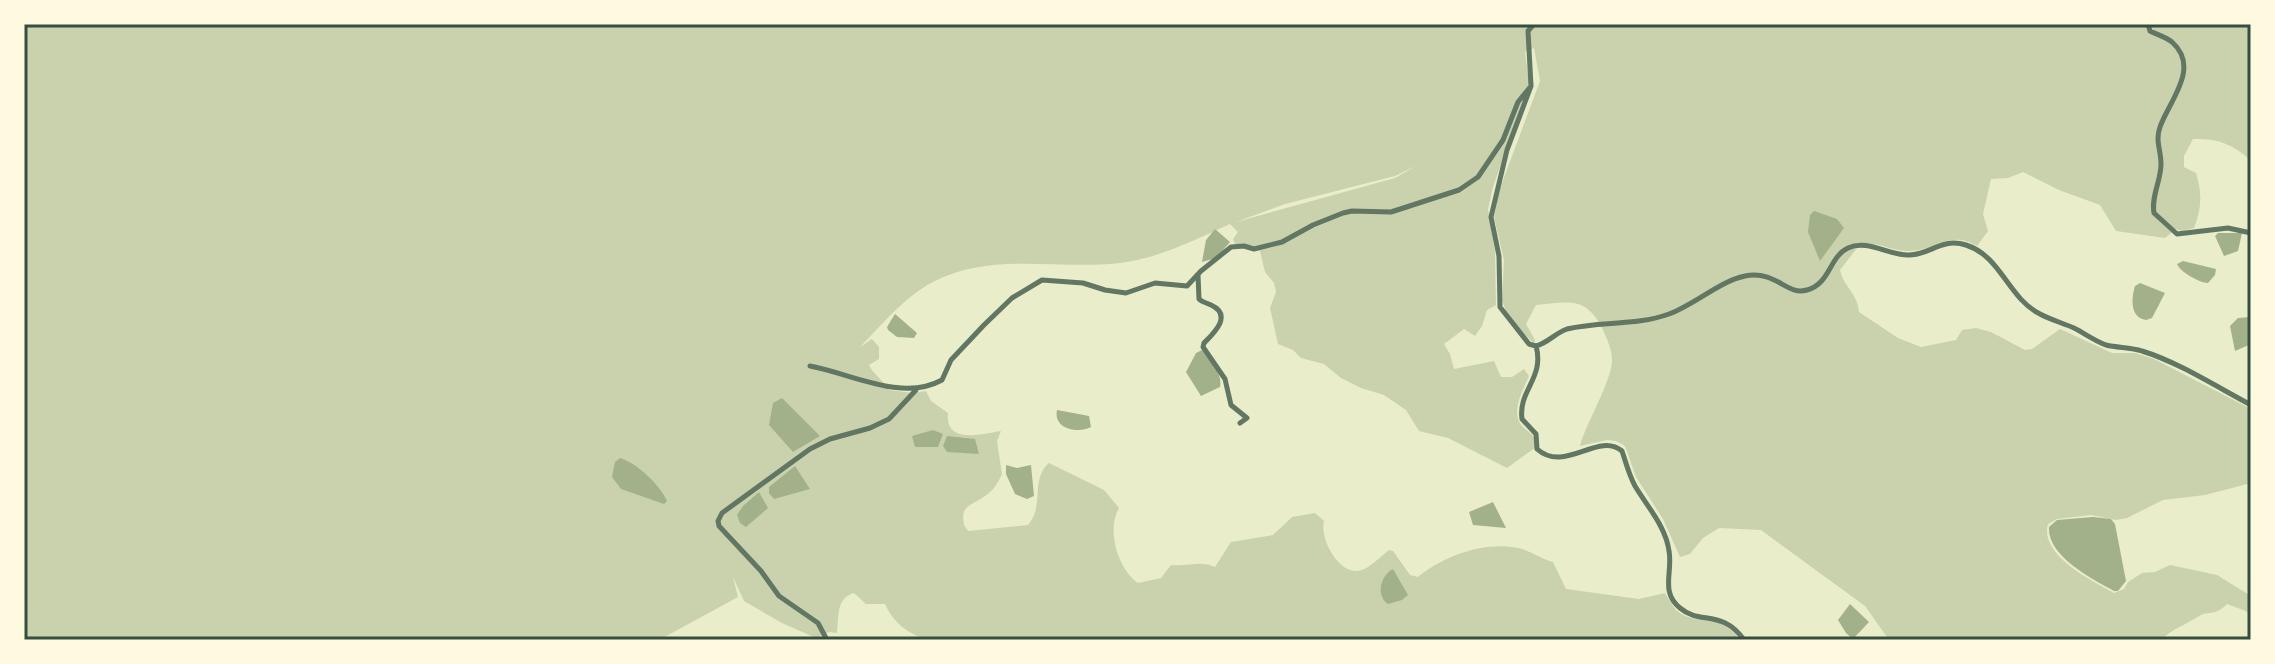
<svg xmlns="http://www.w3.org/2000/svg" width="2275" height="664" viewBox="0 0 2275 664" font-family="'Public Sans',sans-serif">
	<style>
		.green { fill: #cad2ad; fill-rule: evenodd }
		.water { fill: #a3b18a }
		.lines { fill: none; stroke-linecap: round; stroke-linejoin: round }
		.minor { stroke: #617663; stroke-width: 5 }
		.neatline { fill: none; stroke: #344e41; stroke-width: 3 }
	</style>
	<rect width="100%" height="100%" fill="#e9edc9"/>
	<path class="green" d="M24,24H2251V161C2234,144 2217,138 2193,139L2184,156V167L2196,173C2202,192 2202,209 2194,228L2182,231L2176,229L2165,238L2116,231L2100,205L2059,190L2023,172L2008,178L1991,179L1983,214L1988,231L1977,246C1951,230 1936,249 1911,251C1894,252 1878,242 1861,243L1840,270C1843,286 1858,294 1859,312L1898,338L1921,347L1956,340L1962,330L1976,328L1991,332L2025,350L2032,349L2060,329L2112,353H2135L2154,359L2251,409V483L2205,495L2163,500L2127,518L2116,520L2091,515L2057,519L2048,524C2039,555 2092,581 2114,593L2124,589L2128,582L2142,573L2155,572L2170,565L2217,575L2251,596V615L2246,611L2227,604C2214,617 2209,610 2199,616C2186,625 2173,628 2161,640H1889L1865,606L1761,530L1719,528L1703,538L1690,554L1680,557L1663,519L1636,477L1625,446L1616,441L1607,440L1580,446C1586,423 1613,379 1612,359C1612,350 1607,339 1603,330C1586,296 1571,302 1536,305L1526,324L1535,340L1534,343L1524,334L1506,311L1502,300L1504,260L1494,217L1499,191L1540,81L1534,48L1525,52L1529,83L1493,187L1488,209L1495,252L1496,305L1487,310L1482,326L1475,336L1464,329L1444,344L1450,354L1454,369L1494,361L1501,377H1512L1524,369L1529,376C1523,390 1510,412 1522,426C1530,434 1536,434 1536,447L1507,468L1448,438L1419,431L1406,410L1384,395L1361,388L1341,378L1324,364L1301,358L1293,350L1278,344L1270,308L1276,292L1274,283L1265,272L1260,251L1254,246L1235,244L1233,239L1238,232L1230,224C1197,239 1163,256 1127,262C1062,272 994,250 933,282C905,296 882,325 860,347L872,339L879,347V359L869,365C873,374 884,381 889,390L912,393L926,391L931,401L948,413C945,445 981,434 1001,431L997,441L1002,474C998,483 993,491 985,496C971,506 960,505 964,525L968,531L1028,525C1045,506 1030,479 1049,463L1104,490L1119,508C1106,530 1118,569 1138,583L1161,578L1171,565C1187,567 1200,560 1215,567L1231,542L1273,535L1292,517L1315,513L1324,521C1319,540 1341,578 1362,570C1372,566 1381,556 1389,550L1393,551L1410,575L1418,577C1443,556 1485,541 1518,548C1531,551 1541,559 1553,562L1566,589L1639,599L1665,593C1668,598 1672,605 1676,610C1696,628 1716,608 1740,640H992C981,636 978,638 967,640C932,645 900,637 885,604H866L854,593C836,598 839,616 837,633L829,632L816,638L782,623L744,601L733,577L738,597L659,640H24ZM1416,166L1395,178L1236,222L1285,204L1395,176Z"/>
	<path class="water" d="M1814,211L1837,219L1844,228L1820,261L1808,232L1810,215Z
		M1215,229L1230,242L1216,258L1202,262L1206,240Z
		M2218,233H2242L2238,251L2224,256L2215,236Z
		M2183,261L2216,269L2215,275L2208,283C2200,283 2180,272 2177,264Z
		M2140,283L2165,293L2152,318L2146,320C2130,318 2131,299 2135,286Z
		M895,314L917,333L914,338L897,337L888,330L887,327Z
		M2251,317V344L2235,351L2230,326L2238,318Z
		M1202,350C1210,361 1223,373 1220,387L1201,396L1186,372L1196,353Z
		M782,398L820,436L793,452L769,425L773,403Z
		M1057,410L1089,416L1091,427C1078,434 1053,429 1057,410Z
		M933,430L943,434L938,447H915L912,436Z
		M947,436L975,439L979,454L947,452L943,446Z
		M620,458C636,462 661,486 667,501L664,504L621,489L612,477L615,462Z
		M1006,465L1017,468L1031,465L1034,496L1027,499L1015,494L1006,474Z
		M795,466L810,489L774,499L769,493V487Z
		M759,492L768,508L746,527L740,523L737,515L743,506Z
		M1493,502L1506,528L1473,525L1469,512Z
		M2093,517L2111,519L2115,524L2126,581L2118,591H2114C2092,579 2047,556 2049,527L2057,520Z
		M1393,569L1408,595L1402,600L1388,604C1375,595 1381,575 1393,569Z
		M1850,604L1869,622L1853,639L1846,633L1838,620Z"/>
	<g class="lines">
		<path class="minor" d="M1534,24L1528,31L1531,86L1507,150L1491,217L1499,256L1500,307L1529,344L1536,346C1545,378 1518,390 1522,419L1536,434L1537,449C1565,474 1598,431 1622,451C1626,463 1629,475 1635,486C1647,506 1666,527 1669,551C1673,572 1660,592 1680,608C1700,625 1722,609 1744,640
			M2148,24L2150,31C2158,35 2166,37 2172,42C2201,68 2169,101 2160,127C2155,141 2161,150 2161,164C2161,181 2151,196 2154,213L2177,234L2228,228L2251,233
			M1198,275L1199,299C1202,302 1207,303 1211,305C1233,315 1214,333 1204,343L1203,347L1225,379L1231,405L1247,418L1240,423
			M1536,346C1548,343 1555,333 1567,329C1601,321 1636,326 1669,314C1694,305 1720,281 1745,276C1777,270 1786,296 1807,290C1830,284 1829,257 1848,248C1867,239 1888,255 1908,255C1929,256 1941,237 1966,245C2001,256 2008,298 2040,314C2051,320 2063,323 2074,328C2084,333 2095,341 2106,345C2118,348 2131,347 2142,351C2178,362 2217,387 2251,405
			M810,366C853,374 902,402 942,380L951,360L984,325L1012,298L1042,280L1083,283L1105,290L1126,293L1155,283L1187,286L1201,271L1231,247L1244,246L1254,249L1282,242L1313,225L1343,213L1352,211L1391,212L1459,190L1478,177L1503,140L1518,102L1531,86
			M827,640L818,623L779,596L761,571L719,526L718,521L722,513L810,449L830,439L870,428L889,419L916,390"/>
	</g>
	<rect width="2275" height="664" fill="none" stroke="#fefae0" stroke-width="52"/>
	<rect x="26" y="26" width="2223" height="612" class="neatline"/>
</svg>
